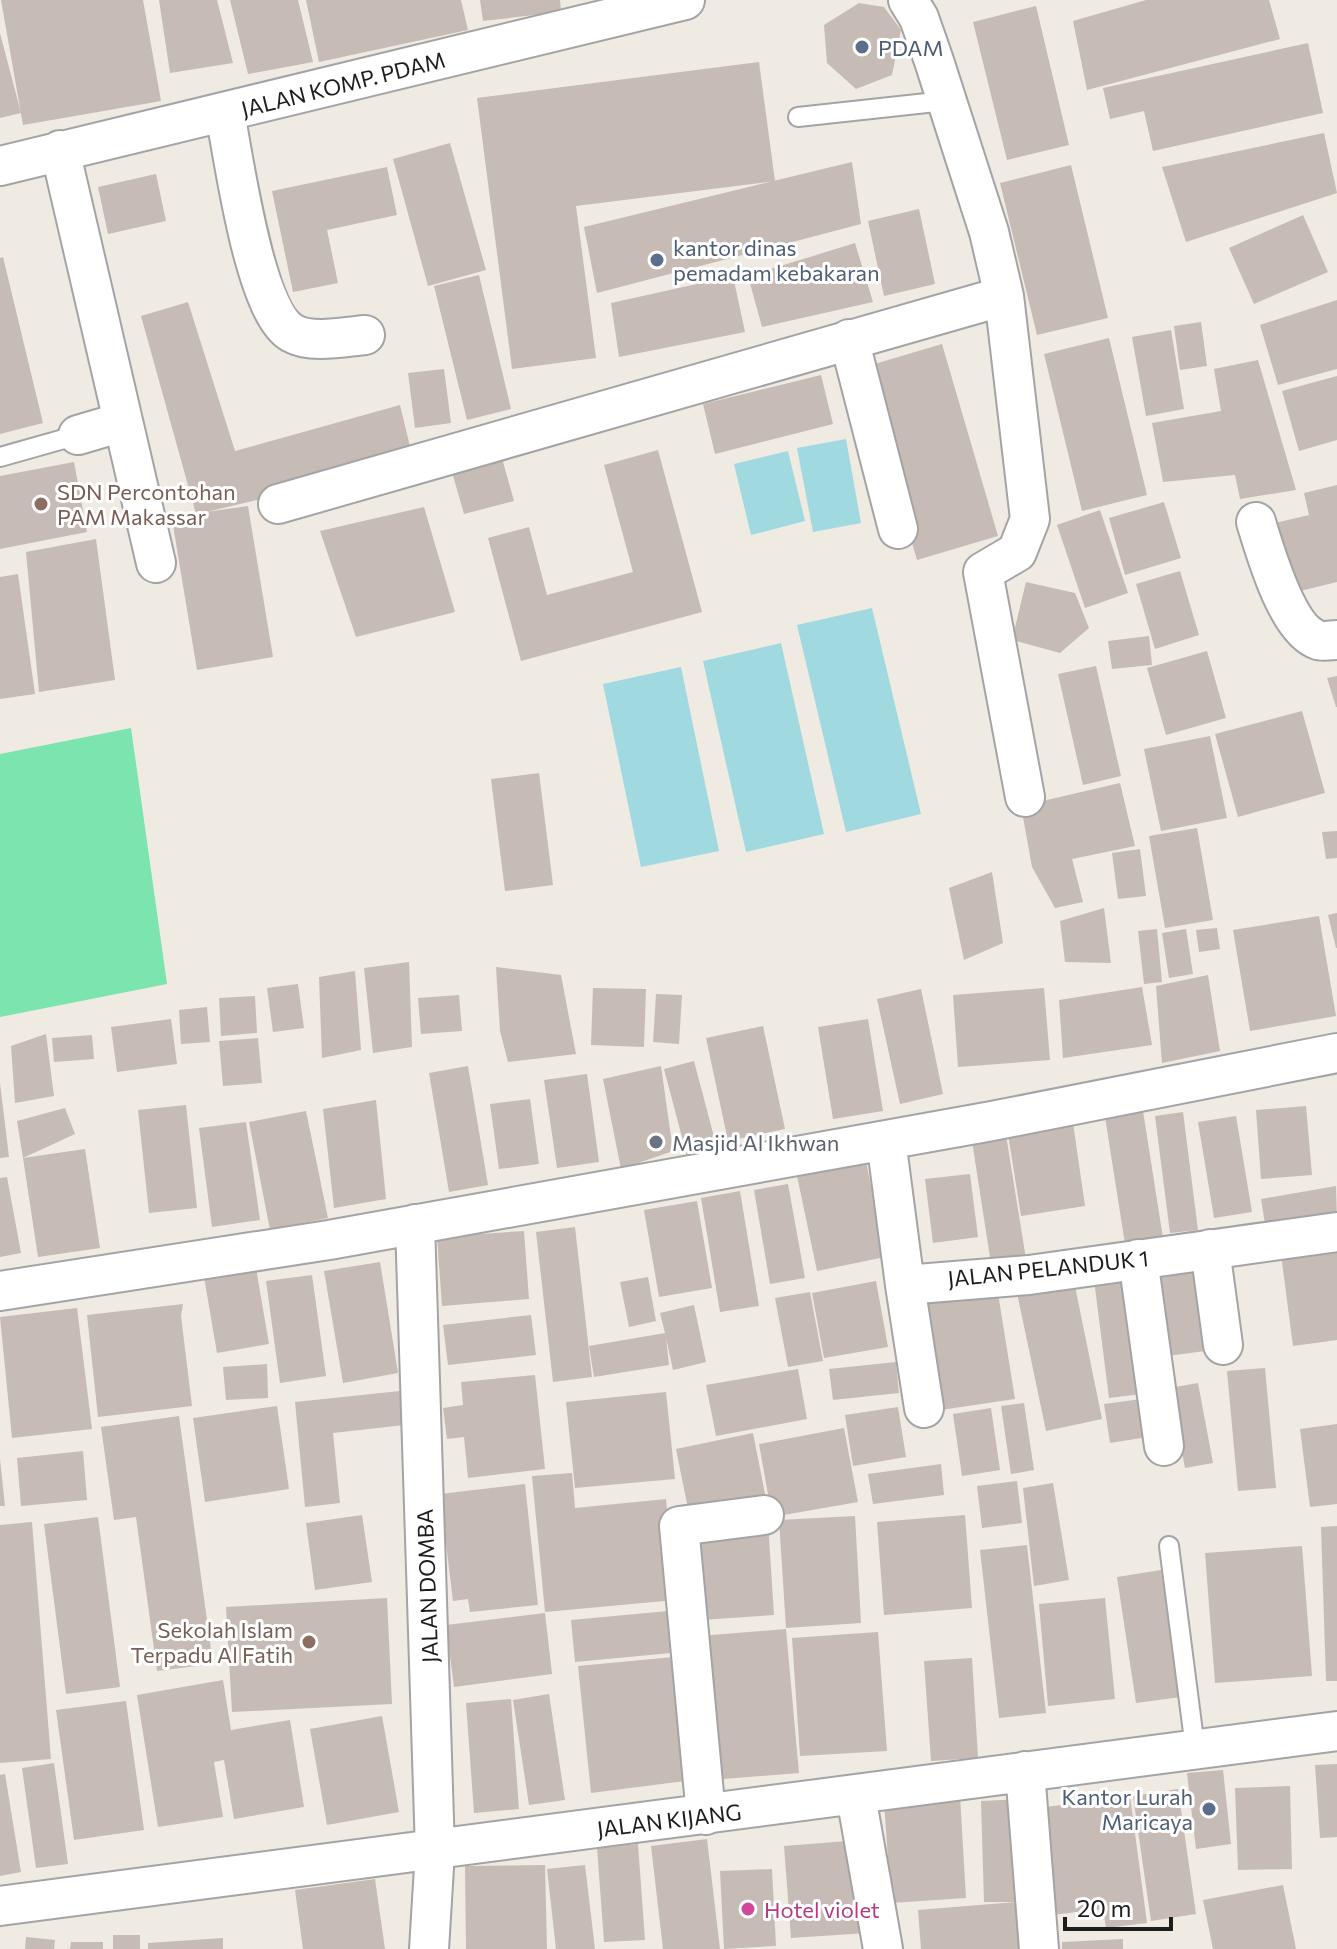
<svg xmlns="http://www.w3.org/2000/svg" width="1337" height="1949" viewBox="0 0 1337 1949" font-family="Commissioner,sans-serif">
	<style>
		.pitch { fill: #7be4af }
		.water { fill: #a0d9e0 }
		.building { fill: #c7bbb5 }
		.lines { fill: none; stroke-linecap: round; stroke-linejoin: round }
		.service-casing { stroke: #a4a4a4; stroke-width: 22 }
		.minor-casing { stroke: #a4a4a4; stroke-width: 42 }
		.service { stroke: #fff; stroke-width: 18 }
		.minor { stroke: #fff; stroke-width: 38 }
		.service-dot { fill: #5c6f8a; stroke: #fff; stroke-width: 3 }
		.education-dot { fill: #8d6e63; stroke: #fff; stroke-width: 3 }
		.worship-dot { fill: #6b7280; stroke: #fff; stroke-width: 3 }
		.hotel-dot { fill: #d1479c; stroke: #fff; stroke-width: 3 }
		.labels { text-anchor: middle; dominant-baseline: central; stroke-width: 6; stroke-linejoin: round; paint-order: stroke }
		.service-label { font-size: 22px; fill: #4e5e75; stroke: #fff; text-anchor: start }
		.street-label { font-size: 22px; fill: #1d1d1d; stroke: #fff }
		.education-label { font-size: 22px; fill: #785e54; stroke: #fff; text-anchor: start }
		.worship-label { font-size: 22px; fill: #5b616d; stroke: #fff; text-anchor: start }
		.hotel-label { font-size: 22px; fill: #b23c85; stroke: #fff; text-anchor: start }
	</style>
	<rect width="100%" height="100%" fill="#efeae2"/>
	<path class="pitch" d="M131,728L167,984L0,1017V754Z"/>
	<path class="water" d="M846,439L861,523L813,532L797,448Z
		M788,451L805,521L751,535L734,464Z
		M872,608L921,814L846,832L797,625Z
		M781,643L824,834L746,852L703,661Z
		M681,667L719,851L641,867L603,684Z"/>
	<path class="building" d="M1,0H143L161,101L23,125Z
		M159,0H217L233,63L170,73Z
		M230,0H298L313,62L248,74Z
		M306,0H461L468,30L319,62Z
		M480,0H560L561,12L483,21Z
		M1146,0H1269L1280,39L1087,90L1073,21Z
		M859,3L884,7L901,30L892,75L856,89L827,63L824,25Z
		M1036,6L1069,145L1007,160L973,22Z
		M0,33L21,113L0,118Z
		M1308,43L1323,113L1153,151L1144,111L1110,119L1103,88Z
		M759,62L775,181L576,206L596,358L512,369L477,98Z
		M1324,133L1337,193L1186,242L1162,167Z
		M450,143L486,270L428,286L393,159Z
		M852,162L861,224L597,293L584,227Z
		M1071,165L1108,318L1037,335L1000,183Z
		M387,167L397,215L327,230L338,283L293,292L272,191Z
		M156,174L166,221L108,234L98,187Z
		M919,209L935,284L884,296L868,221Z
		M1303,215L1328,272L1254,304L1229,248Z
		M855,243L873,302L762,327L748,276Z
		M3,257L43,423L0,434V258Z
		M479,275L511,409L467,420L434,286Z
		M733,276L745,332L619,357L611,303Z
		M1337,300V369L1278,385L1260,325Z
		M188,302L235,451L400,405L414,463L206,512L248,506L273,657L197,670L172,519L196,514L141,316Z
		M1201,322L1207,366L1180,370L1174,326Z
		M1171,330L1184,409L1146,416L1132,337Z
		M1109,338L1147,495L1082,511L1044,354Z
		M942,344L998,536L917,560L861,368Z
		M1258,360L1296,490L1240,499L1235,475L1163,482L1152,423L1221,411L1214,369Z
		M444,369L451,423L415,428L408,373Z
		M821,375L833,424L715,454L703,404Z
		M1337,376V440L1299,451L1282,391Z
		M498,444L514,501L464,514L448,458Z
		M658,450L702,612L521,661L488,538L529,527L547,595L633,572L604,465Z
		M74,462L87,532L0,549V476Z
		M1337,485V582L1292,593L1275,523L1309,515L1304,493Z
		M1164,502L1181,558L1125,575L1109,518Z
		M424,507L455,612L356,637L320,531Z
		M1100,510L1128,593L1085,608L1057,525Z
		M96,539L115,680L39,692L26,552Z
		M1180,571L1199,635L1155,649L1136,584Z
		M18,574L35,694L0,699V577Z
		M1026,582L1075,593L1089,628L1060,653L1012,640Z
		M1149,636L1152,665L1112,669L1108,641Z
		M1207,651L1226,718L1166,735L1147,668Z
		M1096,666L1121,776L1083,785L1058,674Z
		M1337,676V707H1336L1327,678Z
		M1302,711L1325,793L1238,817L1215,734Z
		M1210,736L1227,818L1161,831L1144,749Z
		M539,773L553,885L505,891L491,779Z
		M1120,783L1135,846L1072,859L1083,902L1055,908L1032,867L1021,806Z
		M1197,828L1213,920L1165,928L1149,836Z
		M1337,831V858L1326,859L1322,832Z
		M1140,849L1146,896L1118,899L1112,853Z
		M992,872L1003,943L964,960L949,888Z
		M1104,908L1111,963L1065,962L1060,921Z
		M1337,913V948H1336L1328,915Z
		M1319,916L1336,1016L1250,1031L1233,930Z
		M1217,928L1220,949L1199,952L1196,930Z
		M1157,929L1162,982L1144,984L1138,931Z
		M1186,929L1193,974L1169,978L1162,933Z
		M409,962L412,1047L373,1053L364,968Z
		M496,967L561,975L576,1054L508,1062L500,1031Z
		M355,971L361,1050L322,1058L319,977Z
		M1208,975L1220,1051L1162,1063L1156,986Z
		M298,984L304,1028L273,1032L267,988Z
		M1142,987L1152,1045L1063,1058L1059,1000Z
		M593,988L646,989L644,1047L591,1045Z
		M1044,988L1050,1060L958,1067L953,995Z
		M921,989L943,1094L900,1104L877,999Z
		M656,994L682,995L679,1044L653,1042Z
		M459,995L462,1031L421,1034L418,998Z
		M255,996L257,1033L221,1036L219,998Z
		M207,1007L210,1042L181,1044L179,1010Z
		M171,1019L177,1064L117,1072L111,1027Z
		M868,1019L883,1111L833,1119L818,1027Z
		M763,1026L785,1129L728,1141L706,1038Z
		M46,1034L54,1096L15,1103L11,1046Z
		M92,1035L94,1059L54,1062L52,1038Z
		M258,1038L262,1083L223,1086L219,1041Z
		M694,1061L718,1152L688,1160L664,1069Z
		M468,1066L488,1185L449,1192L429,1073Z
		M661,1066L673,1151L621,1169L603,1079Z
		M587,1074L599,1162L557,1168L544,1080Z
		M0,1083L9,1157L0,1158Z
		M530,1099L539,1164L499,1169L490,1104Z
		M376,1100L386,1199L334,1208L323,1109Z
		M186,1105L197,1208L149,1213L138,1110Z
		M1306,1106L1312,1175L1261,1179L1256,1110Z
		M65,1108L75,1134L23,1158L17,1121Z
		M306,1111L328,1218L270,1230L249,1122Z
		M1143,1111L1163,1238L1125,1244L1105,1117Z
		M1183,1112L1198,1230L1170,1233L1155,1116Z
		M1236,1116L1252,1212L1214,1218L1198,1122Z
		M246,1122L260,1220L212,1227L199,1128Z
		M1073,1123L1085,1206L1021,1216L1008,1134Z
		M1006,1135L1026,1259L991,1264L972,1141Z
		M85,1149L100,1248L38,1257L23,1158Z
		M866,1161L885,1257L817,1271L797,1176Z
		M970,1174L978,1237L933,1243L925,1179Z
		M7,1177L21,1253L0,1257V1178Z
		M788,1184L805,1278L770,1284L754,1190Z
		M1336,1186L1337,1224L1267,1236L1261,1199Z
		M740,1191L759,1306L720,1312L701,1198Z
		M697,1201L712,1288L659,1297L644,1210Z
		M575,1227L592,1377L553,1382L536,1232Z
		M524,1231L529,1299L442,1306L437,1237Z
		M1337,1239V1340L1293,1346L1280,1247Z
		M1191,1259L1205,1351L1160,1357L1147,1265Z
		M380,1262L398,1373L343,1383L324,1271Z
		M1134,1267L1149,1393L1109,1398L1093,1272Z
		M256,1268L269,1344L217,1353L204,1277Z
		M312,1275L326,1376L280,1383L266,1281Z
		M648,1277L656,1321L629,1327L620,1282Z
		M876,1281L888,1347L824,1358L812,1293Z
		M996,1281L1015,1399L934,1411L915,1293Z
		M1074,1281L1102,1419L1046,1431L1017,1293Z
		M810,1292L823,1361L788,1367L775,1298Z
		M183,1304L181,1316L192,1406L98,1417L87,1315Z
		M694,1305L706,1362L673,1370L666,1338L669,1365L594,1377L589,1346L665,1333L660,1313Z
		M77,1308L92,1429L12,1438L0,1317Z
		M531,1315L536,1355L448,1365L443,1325Z
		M896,1362L899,1393L833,1400L829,1369Z
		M267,1364L268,1398L226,1400L223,1367Z
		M1265,1368L1276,1488L1238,1491L1227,1371Z
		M798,1369L807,1419L716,1436L706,1385Z
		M535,1375L545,1469L468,1478L464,1437L447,1439L443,1408L463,1405L461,1382Z
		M1198,1383L1213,1463L1185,1468L1170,1388Z
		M400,1391L404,1425L333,1433L340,1503L305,1507L295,1402Z
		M666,1392L675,1479L575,1488L566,1402Z
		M1149,1398L1154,1436L1110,1443L1104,1404Z
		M1024,1403L1034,1470L1011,1474L1001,1406Z
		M277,1406L289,1489L205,1502L193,1418Z
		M898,1407L906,1457L853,1466L845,1415Z
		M991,1408L1000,1470L962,1476L953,1414Z
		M179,1416L213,1664L157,1671L136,1517L114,1520L101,1427Z
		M1337,1424V1504L1310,1507L1300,1429Z
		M844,1428L858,1502L772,1517L759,1444Z
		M753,1433L767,1504L690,1519L676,1449Z
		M83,1451L87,1500L21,1506L17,1458Z
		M0,1459L5,1506H0Z
		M941,1464L944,1495L873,1504L868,1474Z
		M572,1473L575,1508L666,1499L675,1600L545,1612L532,1476Z
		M1017,1481L1022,1523L982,1528L977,1486Z
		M1053,1483L1069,1580L1034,1586L1023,1488Z
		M525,1484L538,1605L470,1612L468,1599L453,1601L440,1494Z
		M362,1515L372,1582L315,1590L306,1523Z
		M965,1515L972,1608L884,1615L877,1522Z
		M855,1516L861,1623L786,1628L779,1520Z
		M98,1517L120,1687L66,1694L44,1524Z
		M32,1522L51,1759L0,1763V1525Z
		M768,1522L774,1615L701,1620L694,1526Z
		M1337,1526V1681H1326L1321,1527Z
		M1027,1545L1046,1713L999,1718L980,1550Z
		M1302,1546L1312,1676L1215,1683L1205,1553Z
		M1161,1570L1181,1697L1136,1703L1117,1577Z
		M387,1598L392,1704L232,1712L226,1607Z
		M1105,1598L1115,1699L1048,1706L1039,1604Z
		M679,1610L682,1652L575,1662L571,1620Z
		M545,1613L552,1674L454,1687L446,1625Z
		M786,1629L799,1773L711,1780L699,1636Z
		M878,1632L887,1751L800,1756L792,1638Z
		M684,1656L693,1780L591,1793L578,1666Z
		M972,1658L978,1758L931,1761L924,1661Z
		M223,1680L231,1730L290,1720L304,1807L234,1819L224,1760L214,1762L223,1817L158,1827L137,1695Z
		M549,1694L565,1800L529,1805L513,1700Z
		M511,1699L519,1809L474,1813L466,1703Z
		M126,1701L144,1830L74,1840L56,1710Z
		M382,1716L399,1812L327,1825L310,1729Z
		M54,1763L68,1864L36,1868L22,1768Z
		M1337,1764V1837L1320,1838L1315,1765Z
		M1223,1770L1231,1844L1196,1849L1187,1773Z
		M5,1774L21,1872L0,1876V1775Z
		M1290,1786L1292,1869L1238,1870L1235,1788Z
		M1178,1789L1196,1914L1151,1921L1133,1796Z
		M960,1796L966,1898L891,1903L884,1802Z
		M1130,1796L1147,1923L1106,1928L1103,1909L1052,1915L1038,1808Z
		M1022,1799L1024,1949H921L918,1910L1016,1902H984L981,1801Z
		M707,1839L720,1949H663L651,1846Z
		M860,1840L867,1933L791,1938L784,1846Z
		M638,1844L645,1940L604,1942L597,1848Z
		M545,1865L547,1949H466L465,1866Z
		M585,1865L595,1949H556L547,1869Z
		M772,1869L776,1946L724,1949L720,1871Z
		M375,1879L385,1949H303L295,1890Z
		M1283,1885L1296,1949H1213L1203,1900Z
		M113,1935H140V1949H113Z
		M26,1937L55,1940L54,1949H25Z
		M223,1938V1949H148V1943Z
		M1123,1939V1949H1062V1942Z
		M71,1942H103V1949H70Z"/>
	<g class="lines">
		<g class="service-casing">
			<path id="service" d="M798,117L945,101
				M0,457L78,435
				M1169,1546L1195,1748"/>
		</g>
		<g class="minor-casing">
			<path id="minor" d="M908,0L919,18L934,61L989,232L1004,296L1030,519L1017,552L983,572L1025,797
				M225,113C234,159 254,311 292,333C311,344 344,337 365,335
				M60,150L156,563
				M0,166L685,0
				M849,339L898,529
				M78,435L122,422
				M278,504L1004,296
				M1256,522C1265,551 1287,630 1318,640C1323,642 1332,640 1337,640
				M886,1140L905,1285L1029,1275L1337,1232
				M415,1224L435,1851L429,1949
				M1210,1249L1223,1345
				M1138,1259L1164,1446
				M905,1285L924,1408
				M0,1291L329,1240L992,1121L1337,1053
				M1025,1771L1039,1949
				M856,1796L883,1949
				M706,1815L679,1526L764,1515
				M0,1906L1337,1731"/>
		</g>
		<use href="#service" class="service"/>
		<use href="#minor" class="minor"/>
	</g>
	<g class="service-dot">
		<circle cx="862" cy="47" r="8"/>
		<circle cx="657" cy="260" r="8"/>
		<circle cx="1209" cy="1809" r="8"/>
	</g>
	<g class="education-dot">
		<circle cx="41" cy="504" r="8"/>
		<circle cx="309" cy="1642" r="8"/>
	</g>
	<circle class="worship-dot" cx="656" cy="1142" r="8"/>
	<circle class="hotel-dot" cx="748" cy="1909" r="8"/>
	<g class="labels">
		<g class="service-label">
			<text x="878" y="47">PDAM</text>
			<text x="673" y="247">kantor dinas<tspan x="673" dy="25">pemadam kebakaran</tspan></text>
			<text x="1193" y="1796" text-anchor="end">Kantor Lurah<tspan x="1193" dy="25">Maricaya</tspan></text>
		</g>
		<g class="street-label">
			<text transform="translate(343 84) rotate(-14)">JALAN KOMP. PDAM</text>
			<text transform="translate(1048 1268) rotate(-6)">JALAN PELANDUK 1</text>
			<text transform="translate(427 1586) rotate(-92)">JALAN DOMBA</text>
			<text transform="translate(669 1820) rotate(-7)">JALAN KIJANG</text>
		</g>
		<g class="education-label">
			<text x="57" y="491">SDN Percontohan<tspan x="57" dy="25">PAM Makassar</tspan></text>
			<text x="293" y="1629" text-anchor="end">Sekolah Islam<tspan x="293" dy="25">Terpadu Al Fatih</tspan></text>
		</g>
		<g class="worship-label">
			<text x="672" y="1142">Masjid Al Ikhwan</text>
		</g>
		<g class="hotel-label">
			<text x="764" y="1909">Hotel violet</text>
		</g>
	</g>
	<path d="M1065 1917v12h106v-12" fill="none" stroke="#1d1d1d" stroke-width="4"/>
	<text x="1077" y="1917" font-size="24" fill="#1d1d1d" stroke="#ffffff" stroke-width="6" paint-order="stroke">20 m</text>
</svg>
